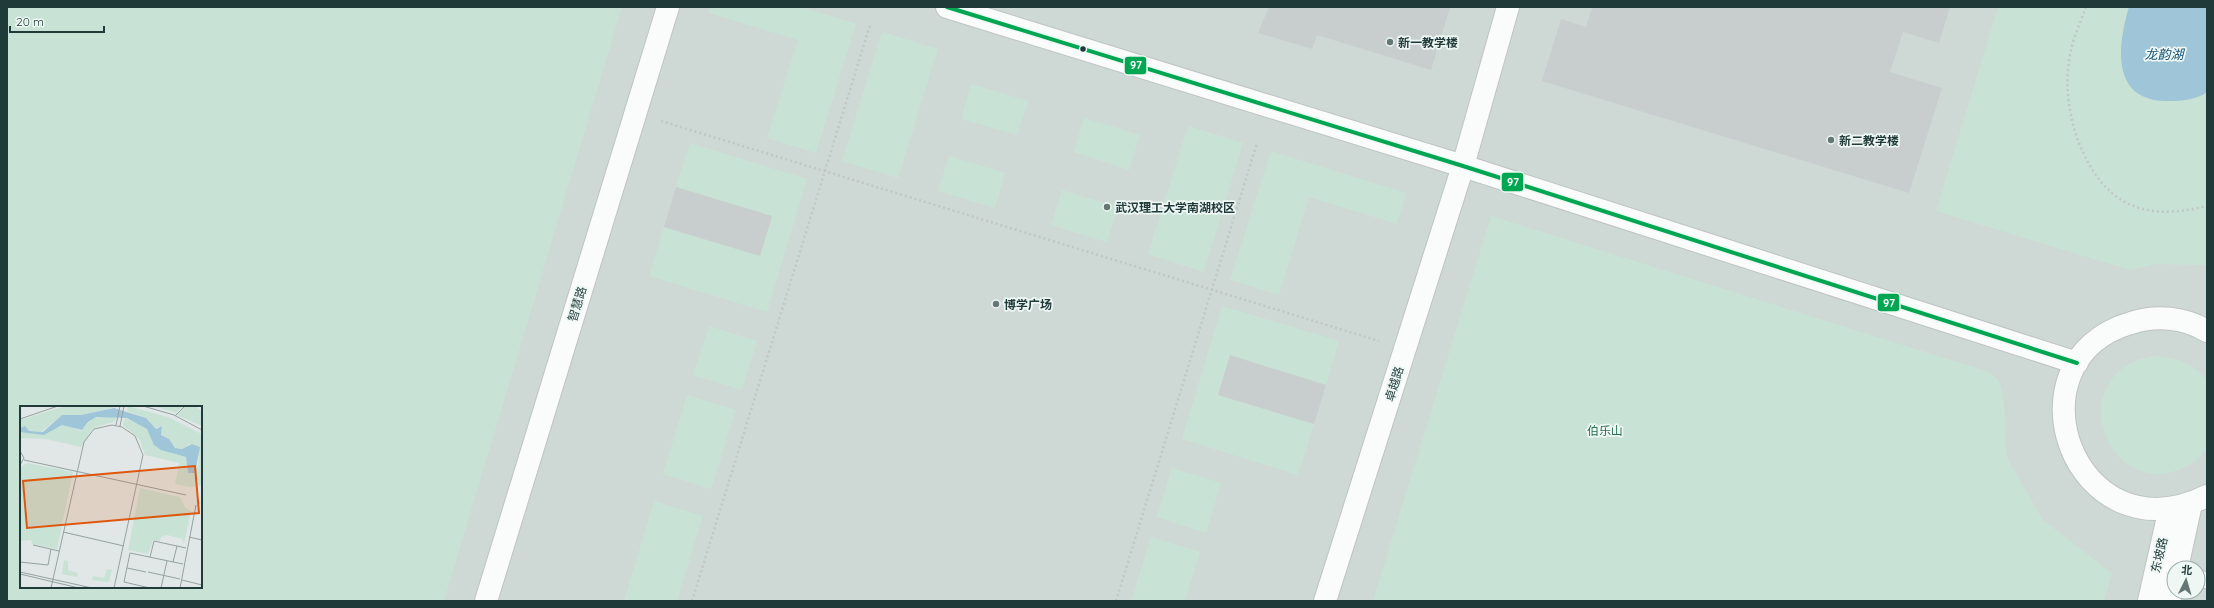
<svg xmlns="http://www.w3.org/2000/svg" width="2214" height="608" viewBox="0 0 2214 608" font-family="Quicksand,'Noto Sans SC',sans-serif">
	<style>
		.built { fill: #ced9d6; fill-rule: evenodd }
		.green { fill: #c9e2d6; fill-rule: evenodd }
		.water { fill: #9fc5d8 }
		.building { fill: #c8cecd }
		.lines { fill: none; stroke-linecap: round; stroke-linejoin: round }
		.lane-casing { stroke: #bec4c3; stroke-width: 17 }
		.street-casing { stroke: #bec4c3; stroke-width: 24 }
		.path { stroke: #bfc7c7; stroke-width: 2.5; stroke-dasharray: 2 3; stroke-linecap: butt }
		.lane { stroke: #fafbfb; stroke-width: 15 }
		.street { stroke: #fafbfb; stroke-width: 22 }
		.bus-1-casing { stroke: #eef7f4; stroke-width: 7 }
		.bus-1 { stroke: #00a651; stroke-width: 4 }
		.poi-dot { fill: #637775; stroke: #eef7f4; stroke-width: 1.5 }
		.bus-dot { fill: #1f3a38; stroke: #eef7f4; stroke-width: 1.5 }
		.labels { text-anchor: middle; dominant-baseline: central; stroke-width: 3.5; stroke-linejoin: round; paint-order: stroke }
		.poi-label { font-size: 12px; font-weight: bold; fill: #1f3a38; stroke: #eef7f4; text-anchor: start }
		.street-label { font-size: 12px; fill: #1f3a38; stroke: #eef7f4 }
		.park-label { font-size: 12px; fill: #287253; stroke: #eef7f4 }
		.water-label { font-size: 13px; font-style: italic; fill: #175578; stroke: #eef7f4 }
		.inset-road { fill: none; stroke: #93a2a0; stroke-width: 1 }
		.view { fill: #de570e; fill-opacity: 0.15; stroke: #de570e; stroke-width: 2 }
		.inset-edge { fill: none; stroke: #1f3a38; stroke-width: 2 }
		.line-badge { stroke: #eef7f4; stroke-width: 1.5 }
		.badge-label { font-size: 11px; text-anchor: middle; font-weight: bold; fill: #fff }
	</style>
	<rect width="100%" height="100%" fill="#e1e7e6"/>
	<path class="built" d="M7,7H2207V601H7ZM21,407H201V587H21ZM2174,568H2198V592H2174Z"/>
	<path class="green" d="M7,7H622L444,601H7ZM21,407H201V587H21Z
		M711,7H801L856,24L816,153L767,138L798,40L709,13Z
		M1998,7H2129C2117,47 2111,102 2169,101C2182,101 2196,100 2207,92V265L2156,264L2130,270L1936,211Z
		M882,32L938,49L898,178L842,161Z
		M971,84L1028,101L1017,135L961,119Z
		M1084,118L1140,135L1129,170L1074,152Z
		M1188,126L1243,143L1204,272L1148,254Z
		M690,143L807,179L767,312L649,276L664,227L760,256L772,217L676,187Z
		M1271,151L1406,193L1397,224L1309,197L1279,295L1230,280Z
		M949,156L1005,173L995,208L938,191Z
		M1062,190L1118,207L1107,242L1051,225Z
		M1491,216L1989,372C1991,375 1996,377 1998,380C2008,396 2003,439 2008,460L2043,520L2112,573L2104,601H1373Z
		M1222,306L1339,341L1326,385L1230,356L1218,395L1314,424L1298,475L1182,439Z
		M709,326L757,341L742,390L693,375Z
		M2152,356C2175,357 2193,362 2207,381V448C2200,459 2190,465 2178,470C2111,495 2068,392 2135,361C2140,359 2147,358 2152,356Z
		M687,395L736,410L711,489L663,474Z
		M1172,468L1221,483L1206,533L1157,517Z
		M654,501L703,516L677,601H624Z
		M1151,537L1200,552L1185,601H1131Z"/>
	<path class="water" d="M2129,7H2207V92C2196,100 2182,101 2169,101C2111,102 2117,47 2129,7Z"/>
	<path class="building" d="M1269,7H1450L1431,70L1317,35L1312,49L1258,33Z
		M1592,7H1950L1939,43L1903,32L1890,72L1942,88L1909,193L1542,81L1561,19L1586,27Z
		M676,187L772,216L760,256L664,227Z
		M1230,355L1326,385L1314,424L1218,395Z"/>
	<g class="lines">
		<g class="lane-casing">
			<path id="lane" d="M2198,577L2207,581"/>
		</g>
		<g class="street-casing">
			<path id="street" d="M947,7L1463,166L2077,363
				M2207,331C2184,317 2156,315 2131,323C2003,360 2074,561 2207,496
				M2177,568L2191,504
				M486,601L668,7
				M1325,601L1463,166L1508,7
				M2149,601L2170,508
				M2169,601L2174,582"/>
		</g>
		<path class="path" d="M2086,7C2081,21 2074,36 2071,50C2064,81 2068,114 2079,143C2104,205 2143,222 2207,206
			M661,121L1379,341
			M692,601L870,25
			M1116,601L1257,143"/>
		<use href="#lane" class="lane"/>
		<use href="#street" class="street"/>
		<g class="bus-1-casing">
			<path id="bus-1" d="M947,7L1463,166L2077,363"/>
		</g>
		<use href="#bus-1" class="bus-1"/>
	</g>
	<g class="poi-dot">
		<circle cx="1390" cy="42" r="4"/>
		<circle cx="1831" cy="140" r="4"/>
		<circle cx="1107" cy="207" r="4"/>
		<circle cx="996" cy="304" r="4"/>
	</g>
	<circle class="bus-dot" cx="1083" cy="49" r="3.5"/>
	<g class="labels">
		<g class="poi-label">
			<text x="1398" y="42">新一教学楼</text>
			<text x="1839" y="140">新二教学楼</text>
			<text x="1115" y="207">武汉理工大学南湖校区</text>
			<text x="1004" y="304">博学广场</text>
		</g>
		<g class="street-label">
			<text transform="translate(577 304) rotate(-73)">智慧路</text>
			<text transform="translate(1394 384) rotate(-73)">卓越路</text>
			<text transform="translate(2159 555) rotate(-77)">东坡路</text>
		</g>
		<g class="park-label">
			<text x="1605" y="430">伯乐山</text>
		</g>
		<g class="water-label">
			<text x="2164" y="54">龙韵湖</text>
		</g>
	</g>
	<g transform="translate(20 406)">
		<rect width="182" height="182" fill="#e1e7e6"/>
		<path d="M46,0L97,1L61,9H42L21,26L9,25L4,20L0,22V14ZM108,0L148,11L182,28V79L170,81L155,78L159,57L125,49L120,34L103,19L105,12L123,19L131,28L134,39L145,45L166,51L168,67L178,61L179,49L170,38L162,43L153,41L149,33L141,29L142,20L135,22L126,12L107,5ZM133,0H163L156,7ZM166,0H176L182,6V20L157,9ZM91,10L96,12L93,16L73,22L61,41L25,33L0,32L2,25L24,29L43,18L61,25L73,12ZM7,57L53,66L37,143L12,138L11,134L0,135V62ZM120,82L160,91L165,101L171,105L164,138L162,133L147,129L141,131L140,135L133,134L128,148L108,144ZM44,154L48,155V164L58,167L57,171L42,168ZM87,163L92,164L89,176L72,174L73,170L84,172Z" fill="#c9e2d6"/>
		<path d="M94,2L126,12L136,23L142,20L141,29L149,33L155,42L162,43L172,38L180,41L175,67H168L166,51L141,44L134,39L127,23L107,12L76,11L68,16L62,24L42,19L24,29L0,26V22L5,20L9,25L23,26L42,9H61Z" fill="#9fc5d8"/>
		<path class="inset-road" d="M123,0L154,9L182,24M155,10L165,0M0,13L38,0M96,19L100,0M100,20L104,0M0,45L4,52L0,59M4,54L166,89M43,126L104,140M169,131L182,134M13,139L39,145M130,151L134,135L166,142M0,156L28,159L31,143M153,156L157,140M107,162L126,166M0,166L72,182M128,166L160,173M0,168L59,182M162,174L182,179M31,182L64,36L74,23L92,19L102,21L115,30L123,49L94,182M130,182L104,176L110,147L163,158M141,182L147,155M160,182L176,99"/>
		<path class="view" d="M175,60L179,107L7,122L3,75Z"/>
		<rect width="182" height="182" class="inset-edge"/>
	</g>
	<g class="line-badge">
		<rect x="1124" y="56" width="23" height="19" rx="4" fill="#00a651"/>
		<rect x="1501" y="172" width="23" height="20" rx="4" fill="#00a651"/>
		<rect x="1877" y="293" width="23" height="19" rx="4" fill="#00a651"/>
	</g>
	<g class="badge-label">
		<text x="1136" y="69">97</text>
		<text x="1513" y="186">97</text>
		<text x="1889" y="307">97</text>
	</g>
	<rect width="2214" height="608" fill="none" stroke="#1f3a38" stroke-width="16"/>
	<g transform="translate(2186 580) rotate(5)"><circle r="19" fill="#eef7f4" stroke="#9baba9"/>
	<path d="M0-3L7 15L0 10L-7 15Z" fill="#637775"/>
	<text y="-6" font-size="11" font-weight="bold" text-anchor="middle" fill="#1f3a38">北</text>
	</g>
	<path d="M10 26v6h94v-6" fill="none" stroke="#1f3a38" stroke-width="2"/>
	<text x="16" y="26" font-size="12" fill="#1f3a38" stroke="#eef7f4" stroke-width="3" paint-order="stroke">20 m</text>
</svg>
